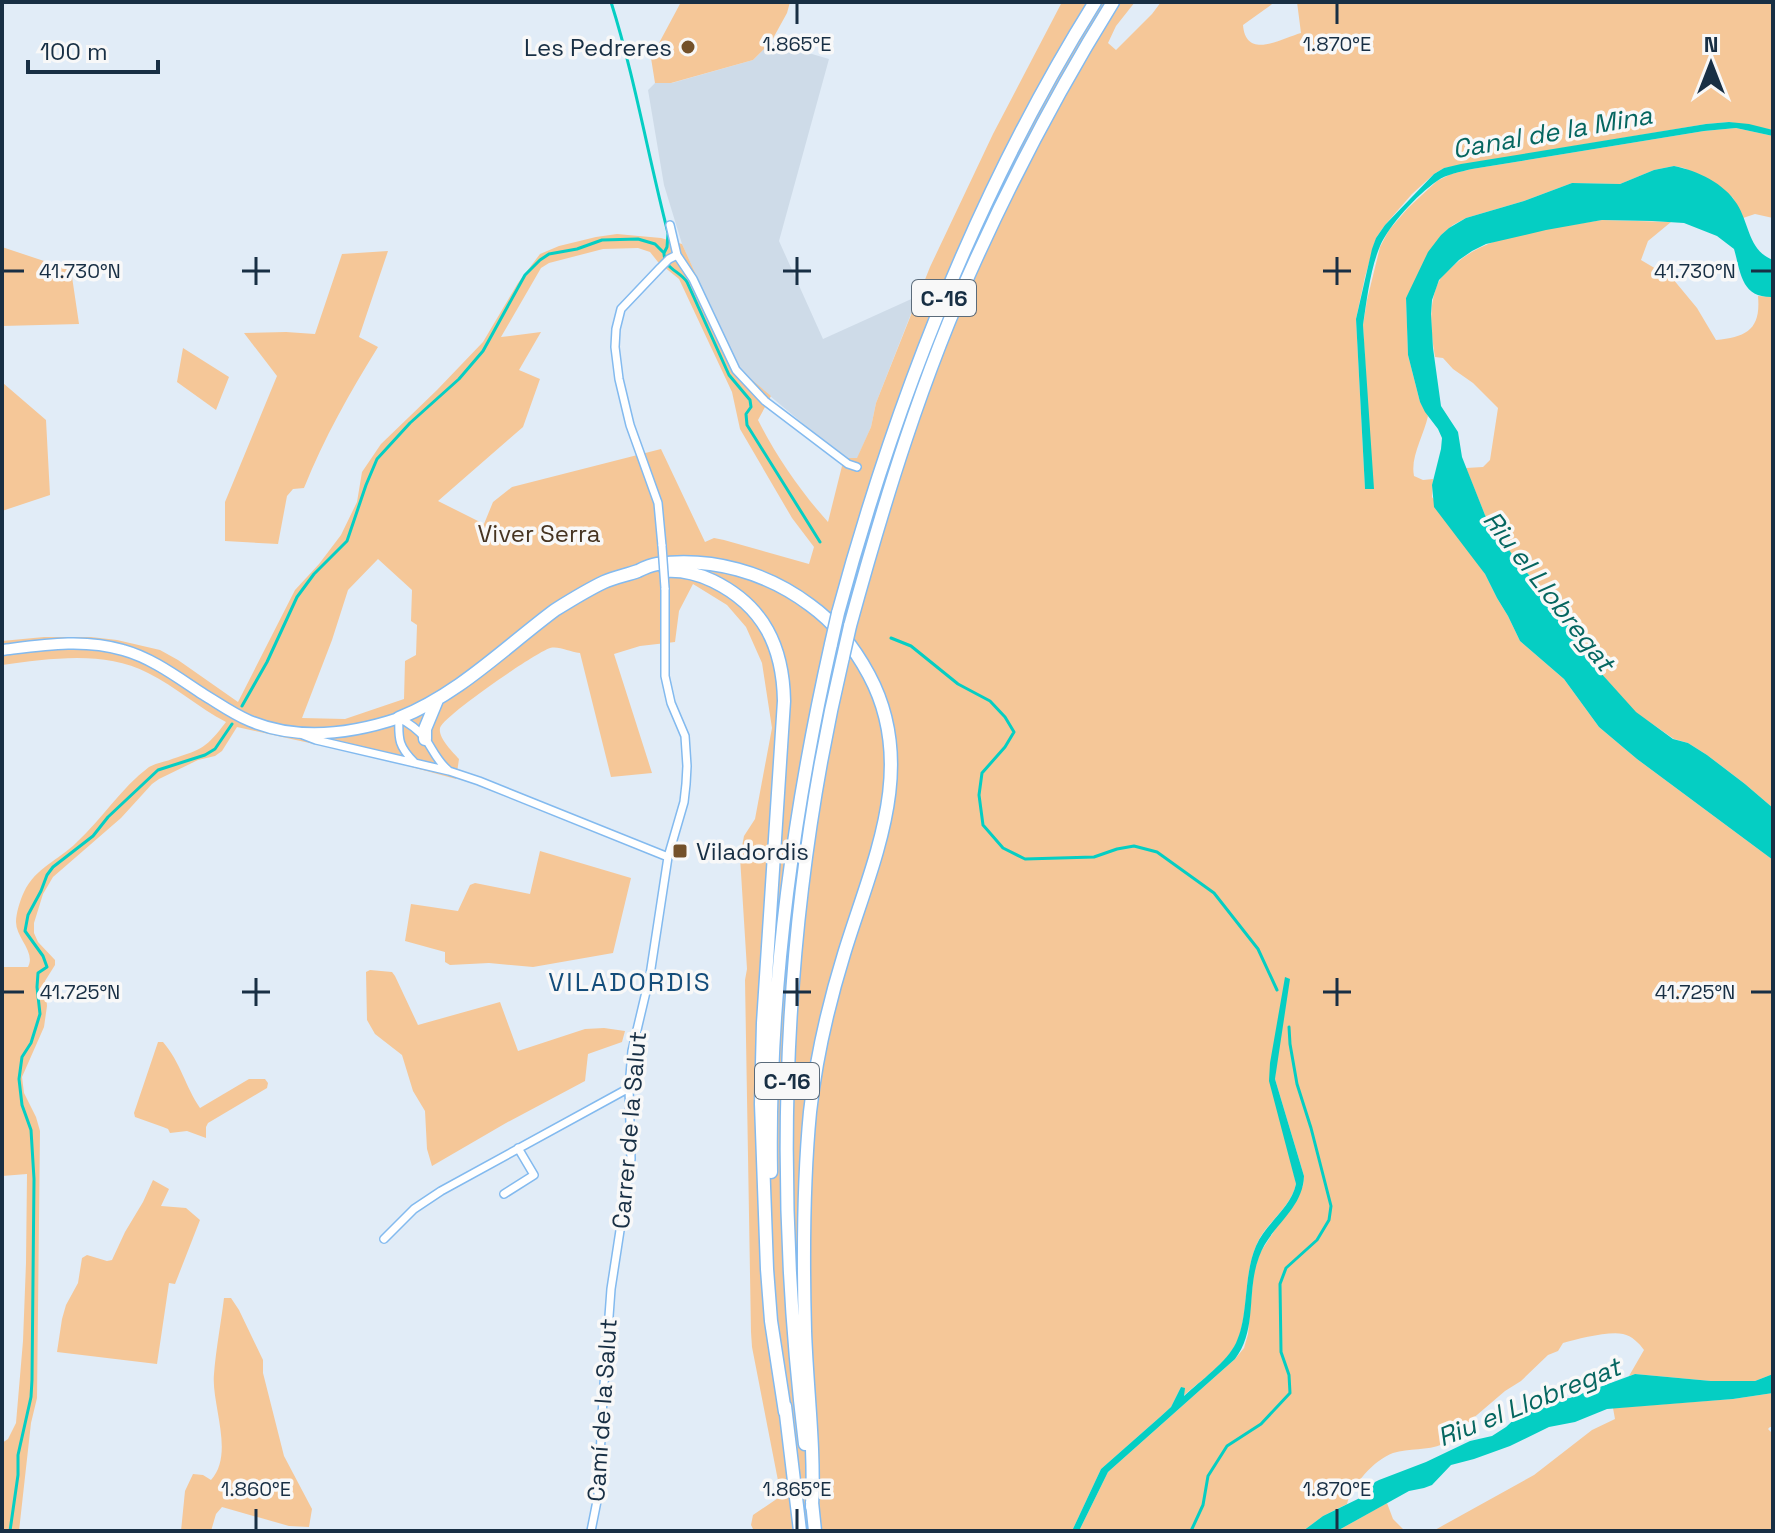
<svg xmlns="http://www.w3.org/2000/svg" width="1775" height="1533" viewBox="0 0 1775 1533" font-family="'Space Grotesk',sans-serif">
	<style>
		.built { fill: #cedbe8 }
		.green { fill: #f5c798; fill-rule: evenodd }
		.water { fill: #05cec3 }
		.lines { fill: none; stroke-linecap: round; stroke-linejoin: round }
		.stream { stroke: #05cec3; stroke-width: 3 }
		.street-casing { stroke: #83baef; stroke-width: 10 }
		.secondary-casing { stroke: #83baef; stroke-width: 13 }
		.highway-casing { stroke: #83baef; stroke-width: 15 }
		.street { stroke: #fff; stroke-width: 7 }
		.secondary { stroke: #fff; stroke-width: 10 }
		.highway { stroke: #fff; stroke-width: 12 }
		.street-bridge-casing { stroke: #83baef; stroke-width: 10; stroke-linecap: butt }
		.highway-bridge-casing { stroke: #83baef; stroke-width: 15; stroke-linecap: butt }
		.street-bridge { stroke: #fff; stroke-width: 7 }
		.highway-bridge { stroke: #fff; stroke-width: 12 }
		.ticks { fill: none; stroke: #182f44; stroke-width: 3 }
		.poi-dot { fill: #74512a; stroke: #f8f8f8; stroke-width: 3 }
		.labels { text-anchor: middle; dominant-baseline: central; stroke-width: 7; stroke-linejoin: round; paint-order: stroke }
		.shield { fill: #f8f8f8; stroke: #5b6b7a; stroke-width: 2 }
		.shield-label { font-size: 22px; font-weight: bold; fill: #182f44 }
		.poi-label { font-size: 24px; fill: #182f44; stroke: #f8f8f8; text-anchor: end }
		.park-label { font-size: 24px; fill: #463421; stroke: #f8f8f8 }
		.street-label { font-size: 24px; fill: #182f44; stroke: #f8f8f8 }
		.water-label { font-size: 26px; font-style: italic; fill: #056660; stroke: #f8f8f8 }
		.neighbourhood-label { font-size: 26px; letter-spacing: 2px; fill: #144d7b; stroke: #f8f8f8 }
		.ticks-label { font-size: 20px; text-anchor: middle; fill: #182f44; stroke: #f8f8f8; stroke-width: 7; stroke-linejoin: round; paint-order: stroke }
	</style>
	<rect width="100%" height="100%" fill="#e1ecf7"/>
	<path class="built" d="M771,42L829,59L779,241L823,339L918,296L876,403L871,427L857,459L844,458L739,370L682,244L664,185L648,90L655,83H672L753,60Z"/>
	<path class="green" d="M681,2H790L787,13L771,42L753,60L671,83H655L651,58Z
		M1062,2H1135L1116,26L1108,43L1116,50L1152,14L1161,2H1275L1243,25C1246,60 1280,39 1301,33L1297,2H1773V130L1729,122L1706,124L1444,168L1434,174L1412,194L1385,225L1376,238L1365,277L1356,319L1365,489L1367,397L1363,325L1367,300L1380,247L1389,230L1408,208L1437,181L1451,174L1472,169L1704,131L1736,128L1773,136V218L1755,214L1743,218L1733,198L1717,184L1684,168L1674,166L1654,170L1620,184L1572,183L1524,201L1466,218L1453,225L1441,235L1406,298L1408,355L1420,402L1428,416C1424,435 1410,457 1414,476L1423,480L1433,479L1432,497L1485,574L1497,598L1508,616L1520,641L1564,679L1599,727L1637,759L1773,860V1374L1755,1381H1711L1635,1374L1629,1376L1644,1350C1639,1343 1632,1336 1623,1334C1608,1331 1578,1339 1563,1343L1558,1351L1548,1355L1521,1381L1505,1391L1443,1444C1427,1451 1409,1448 1393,1453C1374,1460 1352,1485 1347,1504L1323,1516L1303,1531H1079L1108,1472L1235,1359L1244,1348L1248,1334L1254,1271L1260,1253L1303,1186L1304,1176L1275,1079L1276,1065L1270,1063L1296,1184C1291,1208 1265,1223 1256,1246C1243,1276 1249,1318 1236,1344C1226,1363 1199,1382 1182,1397L1181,1387L1171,1407L1160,1417L1101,1469L1072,1531H754L751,1525L753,1515L781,1496L752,1347L751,1332L745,980L747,969L740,857L744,836L755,819L772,728L762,663L746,627L727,605L693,584L679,611L675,642L640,646L614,654L652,773L611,777L580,653C569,652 560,646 550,648C535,653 443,716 440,728C438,738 453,752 459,759L456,779L382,759L237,727L222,751L215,756L198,760L159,779L152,784L121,818L53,877L43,894L34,923V933L38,942L55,960V965L45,981L47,1006L44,1027L22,1077L24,1093L36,1117L40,1131L37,1398L31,1423L19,1531H2V1443L8,1439L16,1423L23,1341L26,1263L27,1174L2,1176V967H28C36,952 16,938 16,922C16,914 20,900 24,892C36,867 58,861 77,842C102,819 121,788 149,767C156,763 165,762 172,759C203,749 206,748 226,722C199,708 176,687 148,673C103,650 50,659 2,665V641L44,637H91L117,640L160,650L178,660L238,702L295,590L319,564L341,535L357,502L362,472L381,444L437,390L483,342L518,283L540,254L559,246L596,237L617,234L661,238L682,244L739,369L771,396L758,420C776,456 801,492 828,522L844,458H857L871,427L876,403L930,267L993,134ZM638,248L650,252L658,262L679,279L732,392L740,429L792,518L814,547L809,564L724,540L714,538L705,542L661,449L512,487L493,502L484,524L438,501L523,427L540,379L519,370L541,332L501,337L541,268L549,263L603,249ZM378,559L412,590L411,621L417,625L416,655L405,661L404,699L345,719L302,718L332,640L348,590Z
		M1602,220L1671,222L1648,241L1641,260L1673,279L1697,308L1716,340C1747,337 1761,329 1758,296L1773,297V808L1745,784L1707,755L1688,743L1674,739L1635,712L1591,662L1560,611L1516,560L1503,542L1485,515L1466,468L1483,467L1490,460L1498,408L1473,383L1453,369L1443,358L1435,357C1431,333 1428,306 1438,283C1441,277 1445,273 1450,269C1487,231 1552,229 1602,220Z
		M2,247L71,270L79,324L2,326Z
		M388,251L359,337L378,347C350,392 324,438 304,488L293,489L287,496L278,544L225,541V502L277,376L244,333L286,332L315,334L342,254Z
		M183,348L229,377L216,410L177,382Z
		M2,371L3,383L46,420L50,495L2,511Z
		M540,851L631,878L613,953L533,967L489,963L450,965L445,962V952L405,941L411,904L458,911L470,885L475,883L530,894Z
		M370,970L392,972L395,976L418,1025L500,1002L518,1051L585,1029L604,1028L625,1031L622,1042L588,1054L585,1081L506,1123L432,1166L427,1149L425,1111L413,1091L402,1055L375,1034L367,1020L366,972Z
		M158,1042H163C181,1063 185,1086 200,1108L249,1079H265L268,1083L267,1088L208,1123L206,1127V1138L187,1131L170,1133L168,1129L163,1127L135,1117L134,1113Z
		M153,1180L169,1189L161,1206L186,1208L200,1220L175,1284L169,1283L157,1364L57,1352L62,1319L66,1305L78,1283L82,1258L87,1255L107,1261L112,1260L125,1232L143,1202Z
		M224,1298H231L239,1310L263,1360V1373L284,1456L312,1509L309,1527L289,1526L222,1507L216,1514L211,1531H181L185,1491L193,1474L203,1475L211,1480C235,1454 211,1404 214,1374C216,1349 221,1323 224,1298Z
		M1773,1393V1427H1770L1768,1429L1773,1434V1531H1433L1534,1475L1592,1430L1615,1419L1613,1408L1733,1399Z
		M1387,1503L1393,1519L1405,1531H1337Z"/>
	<path class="water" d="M1729,122L1749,124L1773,130V136L1736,128L1704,131L1472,169C1460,172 1447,174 1437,181C1417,195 1390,224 1380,246C1370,270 1367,299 1363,325L1374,489H1365L1356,319L1372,249L1376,238L1385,225L1434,174L1444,168L1461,164L1706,124Z
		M1674,166C1698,171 1724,183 1737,204C1750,225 1748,250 1773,260V297C1741,298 1741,273 1734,249L1717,236L1684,223L1652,221L1602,220L1546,230L1486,244L1472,251L1459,260L1439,280L1432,300L1431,314L1433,348L1441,406L1458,432L1462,457L1485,515L1516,560L1560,611L1591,662L1636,712L1673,739L1688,743L1707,755L1745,784L1773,808V860L1637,759L1599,727L1564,679L1520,641L1508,616L1497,598L1485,574L1434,507L1432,485L1441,449L1442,438L1438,429L1425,412L1420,402L1408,355L1406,298L1428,252L1441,235L1449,228L1466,218L1524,201L1572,183L1620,184L1654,170Z
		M1285,977L1290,979L1275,1079L1304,1176C1303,1210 1269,1227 1259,1257C1246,1291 1258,1329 1235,1359L1108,1472L1079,1531H1072L1101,1469L1160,1417L1171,1407L1181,1387L1185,1388L1184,1396C1200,1381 1227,1362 1236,1343C1249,1316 1243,1276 1256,1246C1266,1223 1291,1208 1296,1184L1269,1081L1270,1063Z
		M1635,1374L1711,1381H1755L1773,1374V1393L1733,1399L1607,1409L1575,1422L1549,1427L1510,1446L1474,1459L1451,1465L1432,1485L1424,1488L1409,1491L1337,1531H1303L1323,1516L1366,1495L1375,1482L1379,1480L1426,1462L1470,1441L1492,1436L1506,1427L1521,1413L1547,1401L1570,1398Z"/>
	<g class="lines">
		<path class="stream" d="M611,2C635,78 648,156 668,233L667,247L664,253
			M891,638L911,646L958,684L990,701L1005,717L1014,732L1005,747L982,773L979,795L983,825L1003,848L1025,859L1094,857L1117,849L1134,846L1157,852L1214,893L1258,949L1277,990
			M242,706L267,662L297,597L314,574L347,541L366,485L377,459L410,423L459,379L483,351L525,275L540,260L549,254L577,249L602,240L638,239L655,244L664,253C664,269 680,271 687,282L729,375L750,400L751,407L746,414L747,425L820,542
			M10,1531L18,1475V1455L31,1397L32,1380L34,1179L31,1130L22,1105L19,1079L22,1057L31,1043L40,1014L37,987L38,973L47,967L43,956L25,931L28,915L41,891L47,875L53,867L93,836L108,817L158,770L205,755L215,749L232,724
			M1191,1531L1203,1505L1208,1476L1227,1446L1261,1424L1290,1393L1289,1375L1281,1352L1280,1284L1286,1268L1317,1240L1329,1220L1331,1206L1311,1128L1297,1084L1290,1044L1289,1027"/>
		<g class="street-casing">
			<path id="street" d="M670,225L677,255L693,279L736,370L765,401L848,464L857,467
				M662,546L658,503L630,425L619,379L615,347L616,329L621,309L660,268L669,259L677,255
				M303,735L316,740L449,771L479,781L668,857
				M415,763C399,747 398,740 399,718C409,723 418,730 425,738C433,750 437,761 448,770
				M504,1194L534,1175L518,1148
				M384,1239L414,1209L441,1191L629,1088
				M591,1531L598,1496L603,1398L611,1289L631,1159L629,1088L632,1051L650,975L668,857L684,802L686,784L687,766L685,736L671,703L665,676V588"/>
		</g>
		<g class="secondary-casing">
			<path id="secondary" d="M2,650C42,645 83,638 123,650C152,658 177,677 203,694C218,703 233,714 250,721C298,741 351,734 399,718"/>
		</g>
		<g class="highway-casing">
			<path id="highway" d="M666,571C683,570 698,574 713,581C764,606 783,647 784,701L763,1023L761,1104L767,1269L771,1321L785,1412
				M838,613C896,399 977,191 1095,2
				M850,626C884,502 922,377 976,259C1016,171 1062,84 1113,2
				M399,718C459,694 504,648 555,610C571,600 587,590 604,582C615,577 627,575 638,571C644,568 650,565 657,564C712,557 766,572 810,605C835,623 854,647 869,675C919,768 872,862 844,954C828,1006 816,1058 810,1112C803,1185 803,1258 805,1331C807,1390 815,1448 812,1507
				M425,739V729L437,700
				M771,1172C768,994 792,818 831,644
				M785,1406L800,1531
				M805,1444C773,1182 782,915 843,657
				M812,1502L815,1531"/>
		</g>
		<use href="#street" class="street"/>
		<use href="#secondary" class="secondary"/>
		<use href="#highway" class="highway"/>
		<g class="street-bridge-casing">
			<path id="street-bridge" d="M662,546L665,588"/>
		</g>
		<g class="highway-bridge-casing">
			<path id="highway-bridge" d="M831,644L838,613
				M843,657L850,626"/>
		</g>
		<use href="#street-bridge" class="street-bridge"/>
		<use href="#highway-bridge" class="highway-bridge"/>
	</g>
	<path class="ticks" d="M797,4V24M1337,4V24M256,257V285M797,257V285M1337,257V285M4,271H24M242,271H270M783,271H811M1323,271H1351M1751,271H1771M256,978V1006M797,978V1006M1337,978V1006M4,992H24M242,992H270M783,992H811M1323,992H1351M1751,992H1771M256,1509V1529M797,1509V1529M1337,1509V1529"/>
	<g class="poi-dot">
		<circle cx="688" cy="47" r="8"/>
		<rect x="672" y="843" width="16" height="16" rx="4"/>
	</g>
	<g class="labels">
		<g class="shield">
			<rect x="912" y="280" width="64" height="36" rx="6"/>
			<rect x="755" y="1063" width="64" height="36" rx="6"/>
		</g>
		<g class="shield-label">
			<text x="944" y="298">C-16</text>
			<text x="787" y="1081">C-16</text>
		</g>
		<g class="poi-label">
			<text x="672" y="47">Les Pedreres</text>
			<text x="696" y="851" text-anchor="start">Viladordis</text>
		</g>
		<g class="park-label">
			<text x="539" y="533">Viver Serra</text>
		</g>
		<g class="street-label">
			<text transform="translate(629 1130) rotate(-85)">Carrer de la Salut</text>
			<text transform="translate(602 1410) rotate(-86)">Camí de la Salut</text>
		</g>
		<g class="water-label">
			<text transform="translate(1552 132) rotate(-10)">Canal de la Mina</text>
			<text transform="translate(1549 591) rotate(52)">Riu el Llobregat</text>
			<text transform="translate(1529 1402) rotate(-22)">Riu el Llobregat</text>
		</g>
		<g class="neighbourhood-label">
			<text x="630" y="982">VILADORDIS</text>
		</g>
	</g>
	<g class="ticks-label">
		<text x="797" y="51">1.865°E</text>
		<text x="1337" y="51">1.870°E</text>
		<text x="80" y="278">41.730°N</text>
		<text x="1695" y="278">41.730°N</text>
		<text x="80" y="999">41.725°N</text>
		<text x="1695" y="999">41.725°N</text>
		<text x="256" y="1496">1.860°E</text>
		<text x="797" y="1496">1.865°E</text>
		<text x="1337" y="1496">1.870°E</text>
	</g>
	<rect width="1775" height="1533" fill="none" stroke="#182f44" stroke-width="8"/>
	<g transform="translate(1711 64)" stroke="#f8f8f8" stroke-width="6" paint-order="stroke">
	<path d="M0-6L14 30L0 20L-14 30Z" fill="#182f44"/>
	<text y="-12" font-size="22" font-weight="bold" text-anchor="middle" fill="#182f44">N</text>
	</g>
	<path d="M28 60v12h130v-12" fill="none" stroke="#182f44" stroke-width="4"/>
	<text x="40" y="60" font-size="24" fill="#182f44" stroke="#f8f8f8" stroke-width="6" paint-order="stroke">100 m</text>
</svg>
